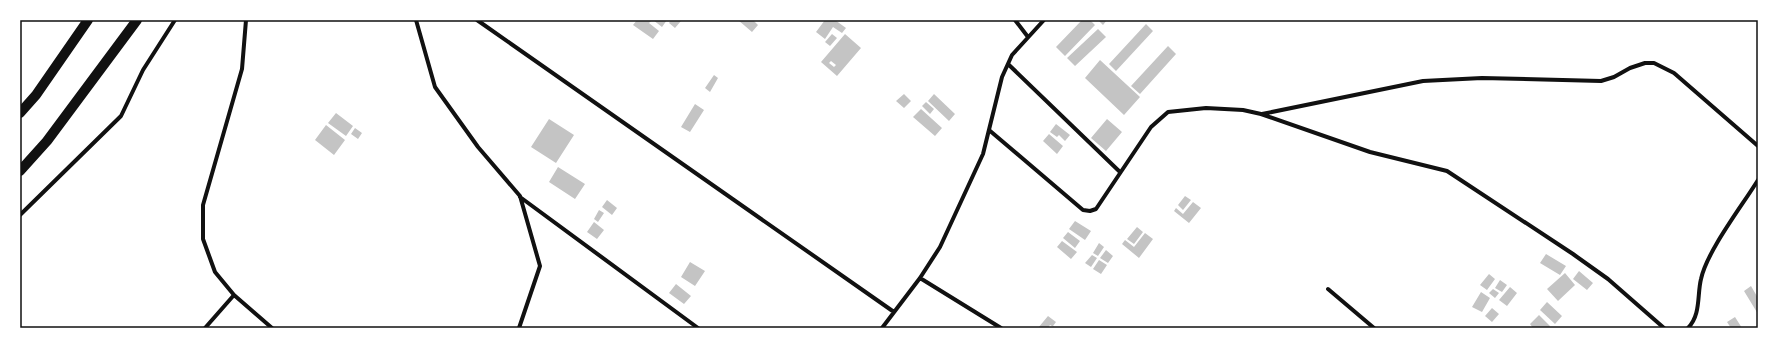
<svg xmlns="http://www.w3.org/2000/svg" width="1778" height="348" viewBox="0 0 1778 348" font-family="'PT Serif',serif">
	<style>
		.building { fill: #c4c4c4; fill-rule: evenodd }
		.lines { fill: none; stroke-linecap: round; stroke-linejoin: round }
		.minor { stroke: #111; stroke-width: 4 }
		.primary { stroke: #111; stroke-width: 10 }
		.neatline { fill: none; stroke: #111; stroke-width: 1.5 }
	</style>
	<rect width="100%" height="100%" fill="#fff"/>
	<path class="building" d="M637,20H652L649,23L659,31L653,39L633,25Z
		M653,20H667L662,27Z
		M671,20H680L681,21L675,28L669,23Z
		M738,20H753L758,25L752,32Z
		M825,20H835L846,28L842,33L833,27L825,39L816,32Z
		M1082,20H1090L1095,25L1065,56L1056,47Z
		M1098,20H1107L1103,25Z
		M1146,24L1153,31L1116,71L1109,64Z
		M1098,29L1106,37L1075,66L1067,58Z
		M832,34L837,38L830,46L825,42Z
		M845,34L861,48L837,76L821,62ZM831,61L836,65L834,67L829,63Z
		M1168,46L1176,54L1140,94L1131,86Z
		M1100,60L1140,97L1124,115L1085,78Z
		M714,75L718,78L710,92L705,88Z
		M904,94L911,101L904,108L896,101Z
		M934,94L955,114L949,121L928,101Z
		M926,102L934,109L930,114L922,106Z
		M695,104L704,110L690,132L681,127Z
		M921,109L942,128L935,136L913,117Z
		M336,113L353,126L346,136L328,123Z
		M549,119L574,135L556,163L531,147Z
		M1107,119L1122,132L1106,151L1091,138Z
		M1056,124L1070,135L1065,141L1059,135L1057,137L1050,132Z
		M326,125L345,140L334,155L315,140Z
		M355,128L362,133L358,139L351,134Z
		M1049,134L1063,146L1057,154L1043,141Z
		M558,167L585,184L575,199L549,182Z
		M1185,196L1191,200L1183,210L1178,205Z
		M607,200L617,208L612,215L602,207Z
		M1193,202L1201,208L1189,223L1174,211L1176,208L1183,214Z
		M599,210L604,213L598,222L594,219Z
		M1075,221L1091,231L1085,240L1069,229Z
		M594,222L604,230L597,239L587,232Z
		M1137,227L1143,232L1134,244L1127,239Z
		M1068,232L1080,241L1075,248L1063,238Z
		M1145,233L1153,239L1139,258L1122,244L1125,240L1134,247Z
		M1062,241L1077,252L1071,259L1057,247Z
		M1099,243L1104,247L1098,256L1093,253Z
		M1106,250L1113,256L1108,263L1100,258Z
		M1546,254L1566,266L1560,275L1540,263Z
		M1092,255L1097,258L1091,267L1085,263Z
		M1099,260L1107,265L1101,274L1093,269Z
		M690,262L705,271L695,286L681,277Z
		M1579,271L1593,283L1587,290L1573,279Z
		M1565,273L1575,285L1558,301L1547,289Z
		M1489,274L1495,279L1487,290L1480,285Z
		M1500,280L1507,285L1502,292L1495,288Z
		M676,284L691,296L684,304L669,293Z
		M1751,286L1758,298V314L1744,291Z
		M1510,287L1517,293L1507,306L1499,300Z
		M1493,289L1499,293L1495,298L1489,293Z
		M1481,292L1490,298L1482,312L1472,307Z
		M1547,302L1562,316L1555,324L1540,310Z
		M1492,308L1499,314L1492,322L1485,316Z
		M1539,315L1550,326L1549,328H1533L1530,324Z
		M1048,316L1056,322L1053,326L1056,328L1050,325L1048,328H1038Z
		M1735,317L1742,328H1731L1727,322Z"/>
	<g class="lines">
		<path class="minor" d="M246,20L242,69L203,205V239L215,272L234,295L272,328
			M416,20L435,87L478,147L520,196L540,266L519,328
			M477,20L894,312
			M1015,20L1028,37
			M1008,64L1120,172
			M1262,114L1423,81L1482,78L1601,81L1614,77L1630,68L1645,63H1654L1674,73L1758,146
			M989,130L1083,210L1090,211L1096,209L1151,127L1168,112L1206,108L1243,110L1261,114L1370,152L1447,171L1573,254L1608,279L1664,328
			M520,197L698,328
			M20,215L121,116L143,70L175,20
			M920,278L1001,328
			M1328,289L1374,328
			M205,328L234,295
			M882,328L920,278L940,247L983,154L1002,77L1012,55L1044,20
			M1688,328C1701,315 1697,295 1701,279C1707,251 1742,206 1758,180"/>
		<path class="primary" d="M20,113L36,95L88,20
			M20,171L47,141L137,20"/>
	</g>
	<rect width="1778" height="348" fill="none" stroke="#ffffff" stroke-width="42"/>
	<rect x="21" y="21" width="1736" height="306" class="neatline"/>
</svg>
